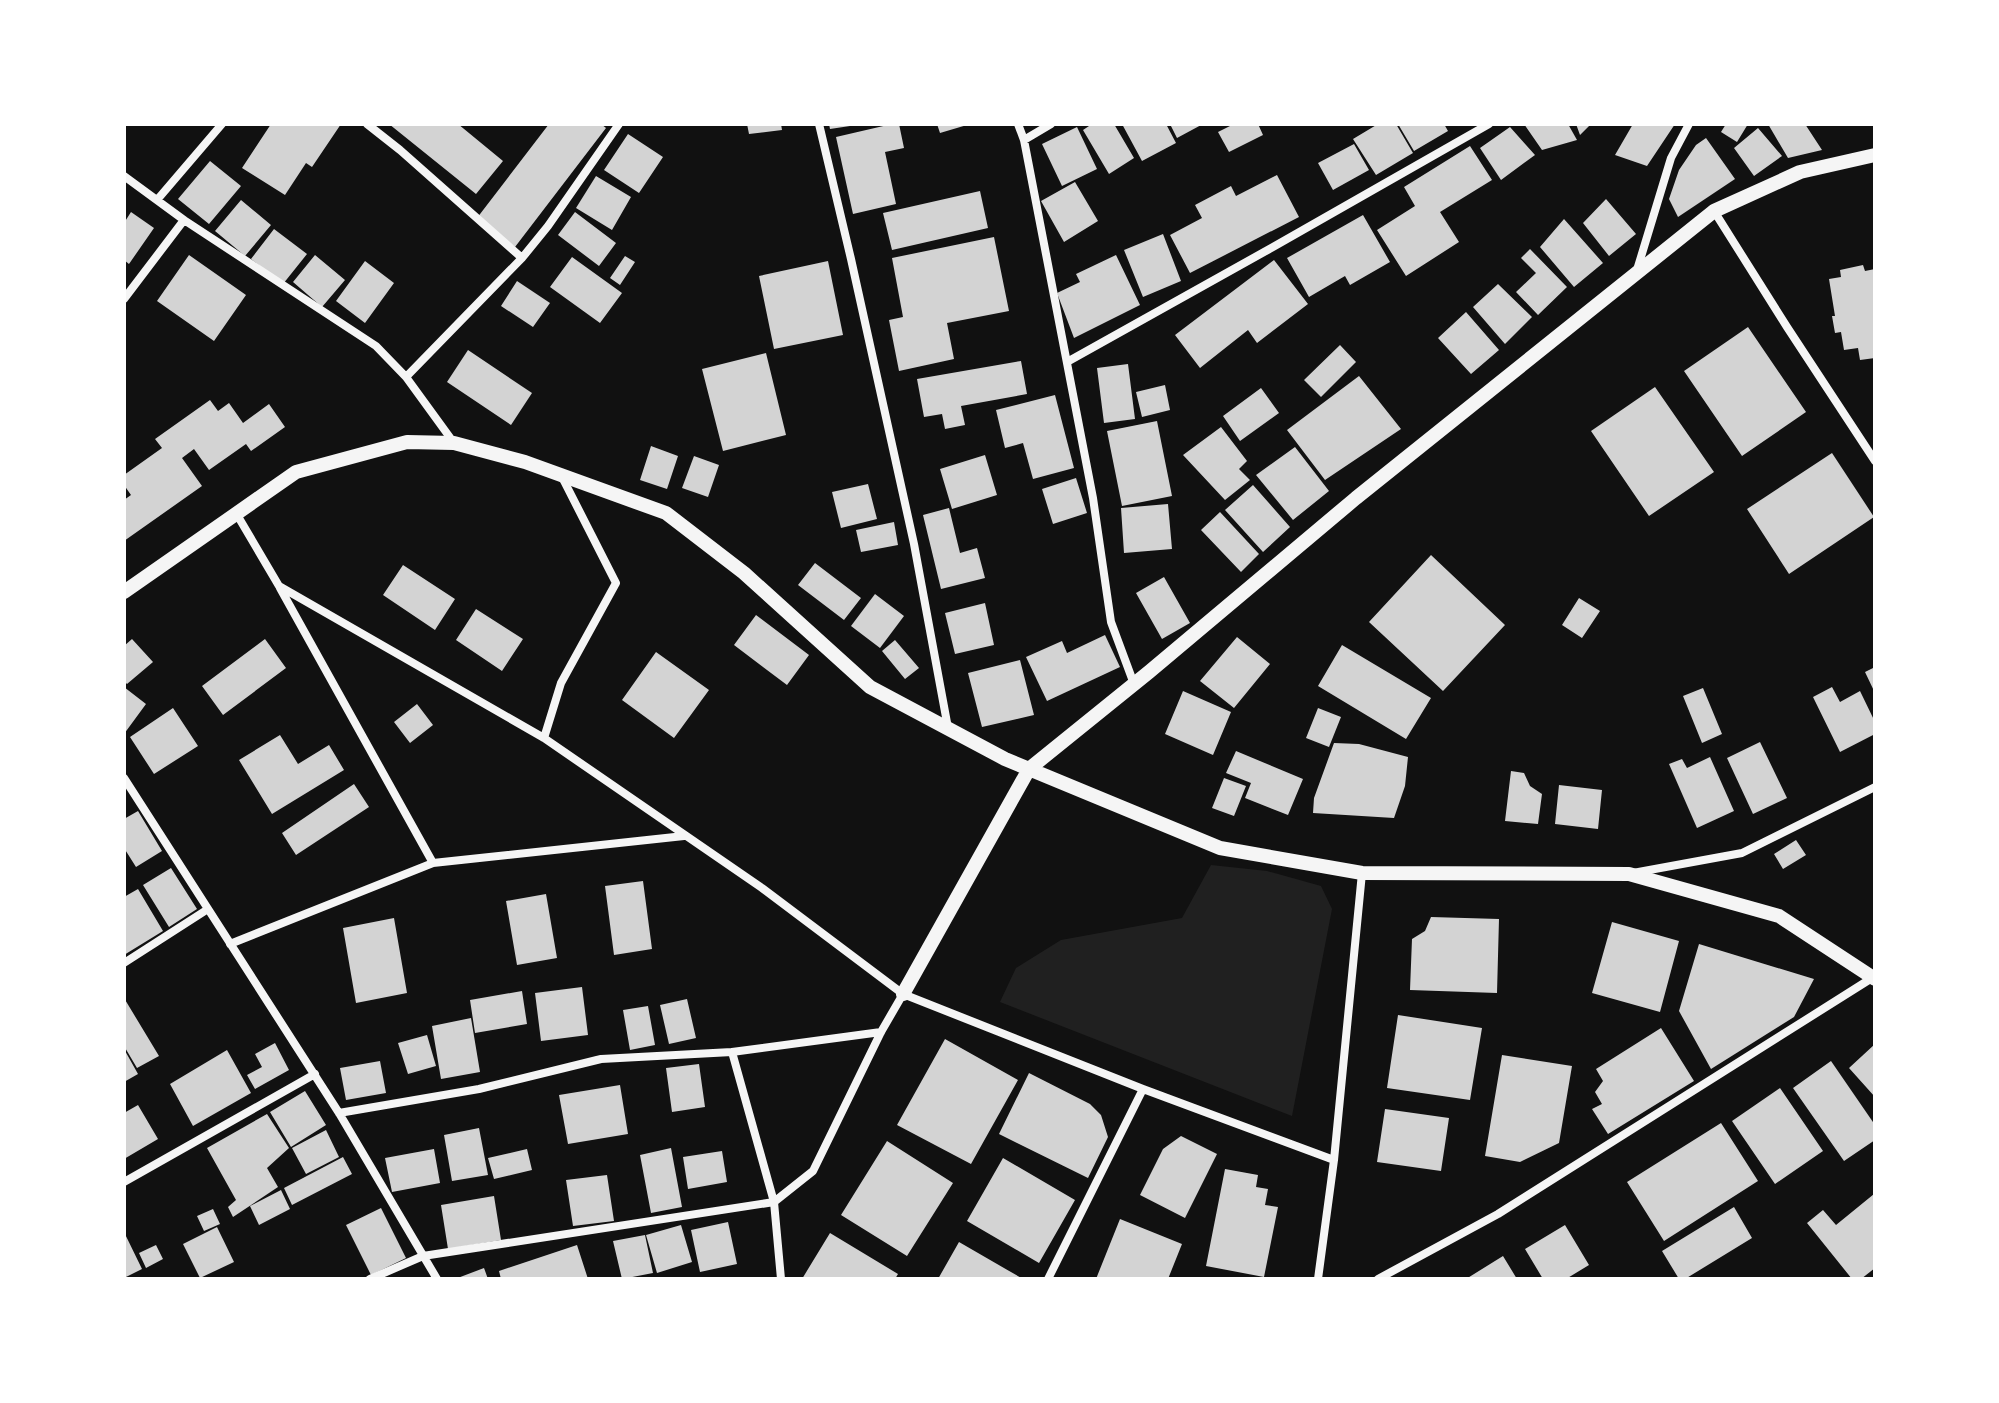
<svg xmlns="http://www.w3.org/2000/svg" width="1999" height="1403" viewBox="0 0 1999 1403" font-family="'Open Sans',sans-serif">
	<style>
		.green { fill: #202020 }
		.building { fill: #d3d3d3 }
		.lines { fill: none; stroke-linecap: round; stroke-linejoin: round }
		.minor { stroke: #f5f5f5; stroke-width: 8 }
		.tertiary { stroke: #f5f5f5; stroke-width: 14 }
	</style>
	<rect width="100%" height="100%" fill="#111"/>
	<path class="green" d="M1211,865L1267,871L1321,886L1332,909L1292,1116L1000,1002L1016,968L1061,940L1182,918Z"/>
	<path class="building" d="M271,124H341L312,167L306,163L285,195L242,168Z
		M389,124H458L503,161L476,194Z
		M549,124H601L606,128L515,247L477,218Z
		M747,124H781L782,130L749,134Z
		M829,124H850V126L830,129Z
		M892,124H899L904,148L885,152L896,204L853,214L836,137Z
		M937,124H967V125L940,133Z
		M1092,124H1114L1134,158L1109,174L1083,130Z
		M1122,124H1166L1176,143L1142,161Z
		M1170,124H1203L1177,138Z
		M1234,124H1258L1263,135L1229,152L1218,132Z
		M1378,124H1396L1413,153L1376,175L1353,139Z
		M1398,124H1444L1448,131L1414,151Z
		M1524,124H1568L1577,140L1542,150Z
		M1576,124H1591L1580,135Z
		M1633,124H1675L1647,166L1615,155Z
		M1726,124H1748L1737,142L1721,132Z
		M1768,124H1805L1822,150L1788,158Z
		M1077,127L1097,169L1062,186L1042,144Z
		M1510,127L1535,155L1501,180L1480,148Z
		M1758,128L1782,156L1754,176L1734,148Z
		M628,134L663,157L639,193L604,170Z
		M1706,138L1735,179L1678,217L1669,199L1679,170L1696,145Z
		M1354,144L1369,170L1333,190L1318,163Z
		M1470,146L1492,180L1440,212L1459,242L1406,276L1377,230L1415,206L1404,187Z
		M210,161L241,186L209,224L178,199Z
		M1277,175L1299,217L1190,273L1170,235L1202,218L1195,205L1231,186L1236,196Z
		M596,176L631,197L612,230L576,208Z
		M1075,182L1098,221L1064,242L1041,201Z
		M980,191L988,228L892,250L883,213Z
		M1606,199L1636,234L1609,256L1583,223Z
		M241,200L271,225L245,256L215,231Z
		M131,212L154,228L129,264L124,260V223Z
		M575,212L616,243L599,266L558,235Z
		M1363,215L1390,262L1350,285L1345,276L1309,297L1287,258Z
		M1564,219L1603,263L1574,287L1540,247Z
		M274,229L307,254L283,284L251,259Z
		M1163,234L1181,281L1143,297L1124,250Z
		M994,237L1009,311L947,323L954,359L899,371L889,320L903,317L892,258Z
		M1530,249L1567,287L1538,315L1516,292L1536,273L1521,258Z
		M189,255L246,295L214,341L157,301Z
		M315,255L345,280L322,307L293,282Z
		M1116,255L1140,305L1074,338L1057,293L1080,282L1076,274Z
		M625,256L635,262L620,285L610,278Z
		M572,257L622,293L600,323L550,287Z
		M1274,260L1308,304L1257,343L1248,330L1200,368L1175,335Z
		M365,261L394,283L365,323L336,301Z
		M828,261L843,335L774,349L759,276Z
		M1863,265L1865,271L1875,269V358L1860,360L1858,348L1844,350L1841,332L1835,333L1832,316H1835L1829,279L1841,277L1840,270Z
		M517,281L550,303L533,327L501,306Z
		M1498,284L1532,317L1505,344L1473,307Z
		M1466,312L1499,350L1471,374L1438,338Z
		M1748,327L1806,412L1742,456L1684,371Z
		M1340,345L1356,362L1321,397L1304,380Z
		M468,350L532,393L511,425L447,382Z
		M766,353L786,435L723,451L702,369Z
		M1021,361L1027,394L961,406L965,425L945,429L942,414L924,417L917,379Z
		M1128,364L1135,419L1104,423L1097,368Z
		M1359,376L1401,429L1325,480L1287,430Z
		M1165,385L1170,410L1142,417L1136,392Z
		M1655,387L1714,472L1649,516L1591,431Z
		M1261,388L1279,413L1240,441L1223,416Z
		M1055,395L1074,468L1033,479L1023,443L1005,448L996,410Z
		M210,400L218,411L229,403L243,423L269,404L285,427L251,451L246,444L209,470L194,449L182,458L202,486L124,541V500L131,495L124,485V475L162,448L155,439Z
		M1157,421L1172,496L1122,506L1107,431Z
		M1221,427L1247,461L1239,469L1250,480L1225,500L1183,455Z
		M651,446L678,456L667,489L640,480Z
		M1295,447L1329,491L1293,520L1256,475Z
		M1832,453L1874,517L1789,574L1747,509Z
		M985,455L997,495L952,509L940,469Z
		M694,456L719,465L708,497L682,488Z
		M1076,478L1087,513L1053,524L1042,489Z
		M868,484L877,519L841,528L832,492Z
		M1253,485L1290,527L1263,552L1225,510Z
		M1168,504L1172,549L1124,553L1121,508Z
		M949,508L960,553L977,548L985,578L941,589L923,515Z
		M1220,512L1259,554L1241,572L1201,530Z
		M894,522L898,545L861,552L856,530Z
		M1431,555L1505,625L1443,691L1369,622Z
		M815,563L861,598L844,620L798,585Z
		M403,565L455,599L435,630L383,595Z
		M1164,577L1190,623L1162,639L1136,593Z
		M875,594L904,616L880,648L851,626Z
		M1579,598L1600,611L1582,638L1562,625Z
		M985,603L994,645L955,654L945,613Z
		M476,609L523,639L502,671L456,640Z
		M756,615L809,655L787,685L734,645Z
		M1105,635L1120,667L1047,701L1026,657L1062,641L1067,653Z
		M1237,637L1270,664L1234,708L1200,681Z
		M132,639L153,662L127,684L124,681V646Z
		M265,639L286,668L223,715L202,686Z
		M895,640L919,668L905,679L882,651Z
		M1342,645L1431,698L1406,739L1318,686Z
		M656,652L709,690L674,738L622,700Z
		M1020,660L1034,715L982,727L968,673Z
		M1875,667V693L1865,672Z
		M124,687L146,704L124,734Z
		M1832,687L1840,702L1860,691L1875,722V734L1840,752L1813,697Z
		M1703,688L1722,734L1702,743L1683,696Z
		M1183,691L1231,712L1213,755L1165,734Z
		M417,704L433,725L410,743L394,722Z
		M173,708L198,746L154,774L130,737Z
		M1318,708L1341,717L1329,747L1306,738Z
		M280,735L298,764L329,745L344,770L272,814L239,760Z
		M1760,742L1787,798L1753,814L1727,758Z
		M1334,743L1359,744L1408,757L1405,786L1394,818L1313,813L1314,798Z
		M1236,751L1303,779L1288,815L1245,798L1251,783L1226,773Z
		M1710,757L1734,811L1697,828L1669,764L1682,759L1687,768Z
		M1511,771L1524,773L1530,786L1542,794L1538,824L1505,821Z
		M1224,778L1246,786L1234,816L1212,808Z
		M354,784L369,807L296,855L282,833Z
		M1559,785L1602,790L1598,829L1555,824Z
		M138,811L162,851L136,867L124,848V819Z
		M1796,840L1806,855L1783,869L1774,854Z
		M171,868L197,909L169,927L143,885Z
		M643,881L652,949L614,955L605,886Z
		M138,889L163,931L124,955V897Z
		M546,894L557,958L517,965L506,901Z
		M1431,917L1499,919L1497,993L1410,990L1412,939L1425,931Z
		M394,918L407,993L356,1003L343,928Z
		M1612,922L1679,941L1660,1012L1592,993Z
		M1699,944L1814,979L1794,1017L1711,1069L1679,1011Z
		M582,987L588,1035L541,1041L535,993Z
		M522,991L527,1024L475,1033L470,1000Z
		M124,998L159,1056L137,1068L124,1046Z
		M687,999L696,1038L669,1044L660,1005Z
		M648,1006L655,1045L630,1050L623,1010Z
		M1398,1015L1482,1028L1470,1100L1387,1088Z
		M471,1018L480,1072L441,1079L432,1026Z
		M1661,1028L1694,1081L1608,1134L1592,1109L1602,1104L1595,1092L1603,1081L1596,1069Z
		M427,1035L436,1066L408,1074L398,1043Z
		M945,1039L1018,1080L971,1164L897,1125Z
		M275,1043L289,1070L255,1089L247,1075L262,1067L255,1054Z
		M1875,1044V1097L1849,1068Z
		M124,1049L138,1074L124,1082Z
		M227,1050L251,1093L193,1126L170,1084Z
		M1502,1055L1572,1066L1559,1143L1520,1162L1485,1156Z
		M380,1061L386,1093L346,1100L340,1068Z
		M1831,1061L1875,1125V1140L1844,1161L1793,1088Z
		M699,1064L705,1107L672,1112L666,1068Z
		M1029,1073L1090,1104L1101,1115L1108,1137L1088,1178L999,1134Z
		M620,1085L628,1134L568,1144L559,1095Z
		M1780,1088L1823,1151L1775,1184L1732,1121Z
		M305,1091L326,1125L291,1147L270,1112Z
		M138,1105L158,1139L124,1159V1113Z
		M1385,1109L1449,1118L1441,1171L1377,1162Z
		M267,1114L289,1148L267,1168L278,1187L233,1217L228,1207L236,1200L207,1148Z
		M1721,1123L1758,1181L1664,1241L1627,1182Z
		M479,1128L488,1175L452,1181L444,1135Z
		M326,1130L339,1157L306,1174L292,1148Z
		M1181,1136L1217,1154L1185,1218L1140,1195L1163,1149Z
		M887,1141L953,1183L907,1256L841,1215Z
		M671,1148L682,1207L651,1213L640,1155Z
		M434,1149L440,1183L392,1192L385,1158Z
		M527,1149L532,1170L494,1179L488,1158Z
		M722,1151L727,1182L688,1189L683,1157Z
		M343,1157L352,1174L292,1205L284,1188Z
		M1003,1158L1075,1200L1039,1263L967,1221Z
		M1225,1169L1258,1175L1256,1187L1268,1189L1265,1205L1278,1207L1264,1277L1206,1266Z
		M607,1175L614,1221L573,1226L566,1180Z
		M281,1190L290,1209L259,1225L250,1206Z
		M1874,1194L1875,1268L1861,1279H1852L1807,1223L1823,1210L1836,1225Z
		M494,1196L501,1240L448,1249L441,1205Z
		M1734,1207L1752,1238L1685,1279H1679L1662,1251Z
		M381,1208L406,1258L371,1275L346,1225Z
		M213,1209L220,1224L204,1231L197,1216Z
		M1120,1219L1182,1244L1168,1279H1096Z
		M728,1222L737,1264L700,1272L691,1230Z
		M681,1225L692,1262L657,1273L646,1235Z
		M1565,1225L1589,1265L1566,1279H1543L1525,1249Z
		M217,1227L234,1262L200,1278L183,1244Z
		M124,1232L142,1269L124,1278Z
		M830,1233L898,1274L895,1279H802Z
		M645,1235L653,1273L622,1279L613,1241Z
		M959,1242L1023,1279H938Z
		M156,1245L163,1259L146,1268L139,1253Z
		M577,1245L588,1279H501L499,1271Z
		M1503,1256L1517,1279H1466Z
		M484,1268L488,1279H455Z"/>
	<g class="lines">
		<path class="minor" d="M367,124L400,150L522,258
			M819,124L851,259L914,544L948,728
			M1018,124L1024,140L1093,498L1111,622L1134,684
			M1024,140L1051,124
			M124,176L184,220L376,346L406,377L454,443
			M157,200L222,124
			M1714,211L1787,327L1875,461
			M1637,270L1671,158L1689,124
			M124,299L184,220
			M1067,362L1273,247L1489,124
			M406,377L522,258L548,226L619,124
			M236,513L279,586L544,738L762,888L903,994L1143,1089L1334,1160
			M280,588L433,863
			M544,738L561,683L616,583L562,477
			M124,778L339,1113L437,1279
			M1633,873L1742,853L1875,787
			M230,944L433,863L684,836
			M124,963L208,909
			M732,1052L881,1032
			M339,1113L479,1089L601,1059L732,1052L774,1202L781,1279
			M124,1182L315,1074
			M370,1279L423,1256L774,1202L813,1171L881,1032L903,994
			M1048,1279L1143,1089
			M1318,1279L1334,1160L1362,873
			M1378,1279L1498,1214L1872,978"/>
		<path class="tertiary" d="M124,592L296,472L407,442L454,443L525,462L666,513L744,573L870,687L1005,759L1220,848L1362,873L1629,874L1779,916L1875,979
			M903,994L1029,769L1149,672L1356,498L1714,211L1800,172L1875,155"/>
	</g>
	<rect width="1999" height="1403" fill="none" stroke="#ffffff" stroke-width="252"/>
</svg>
